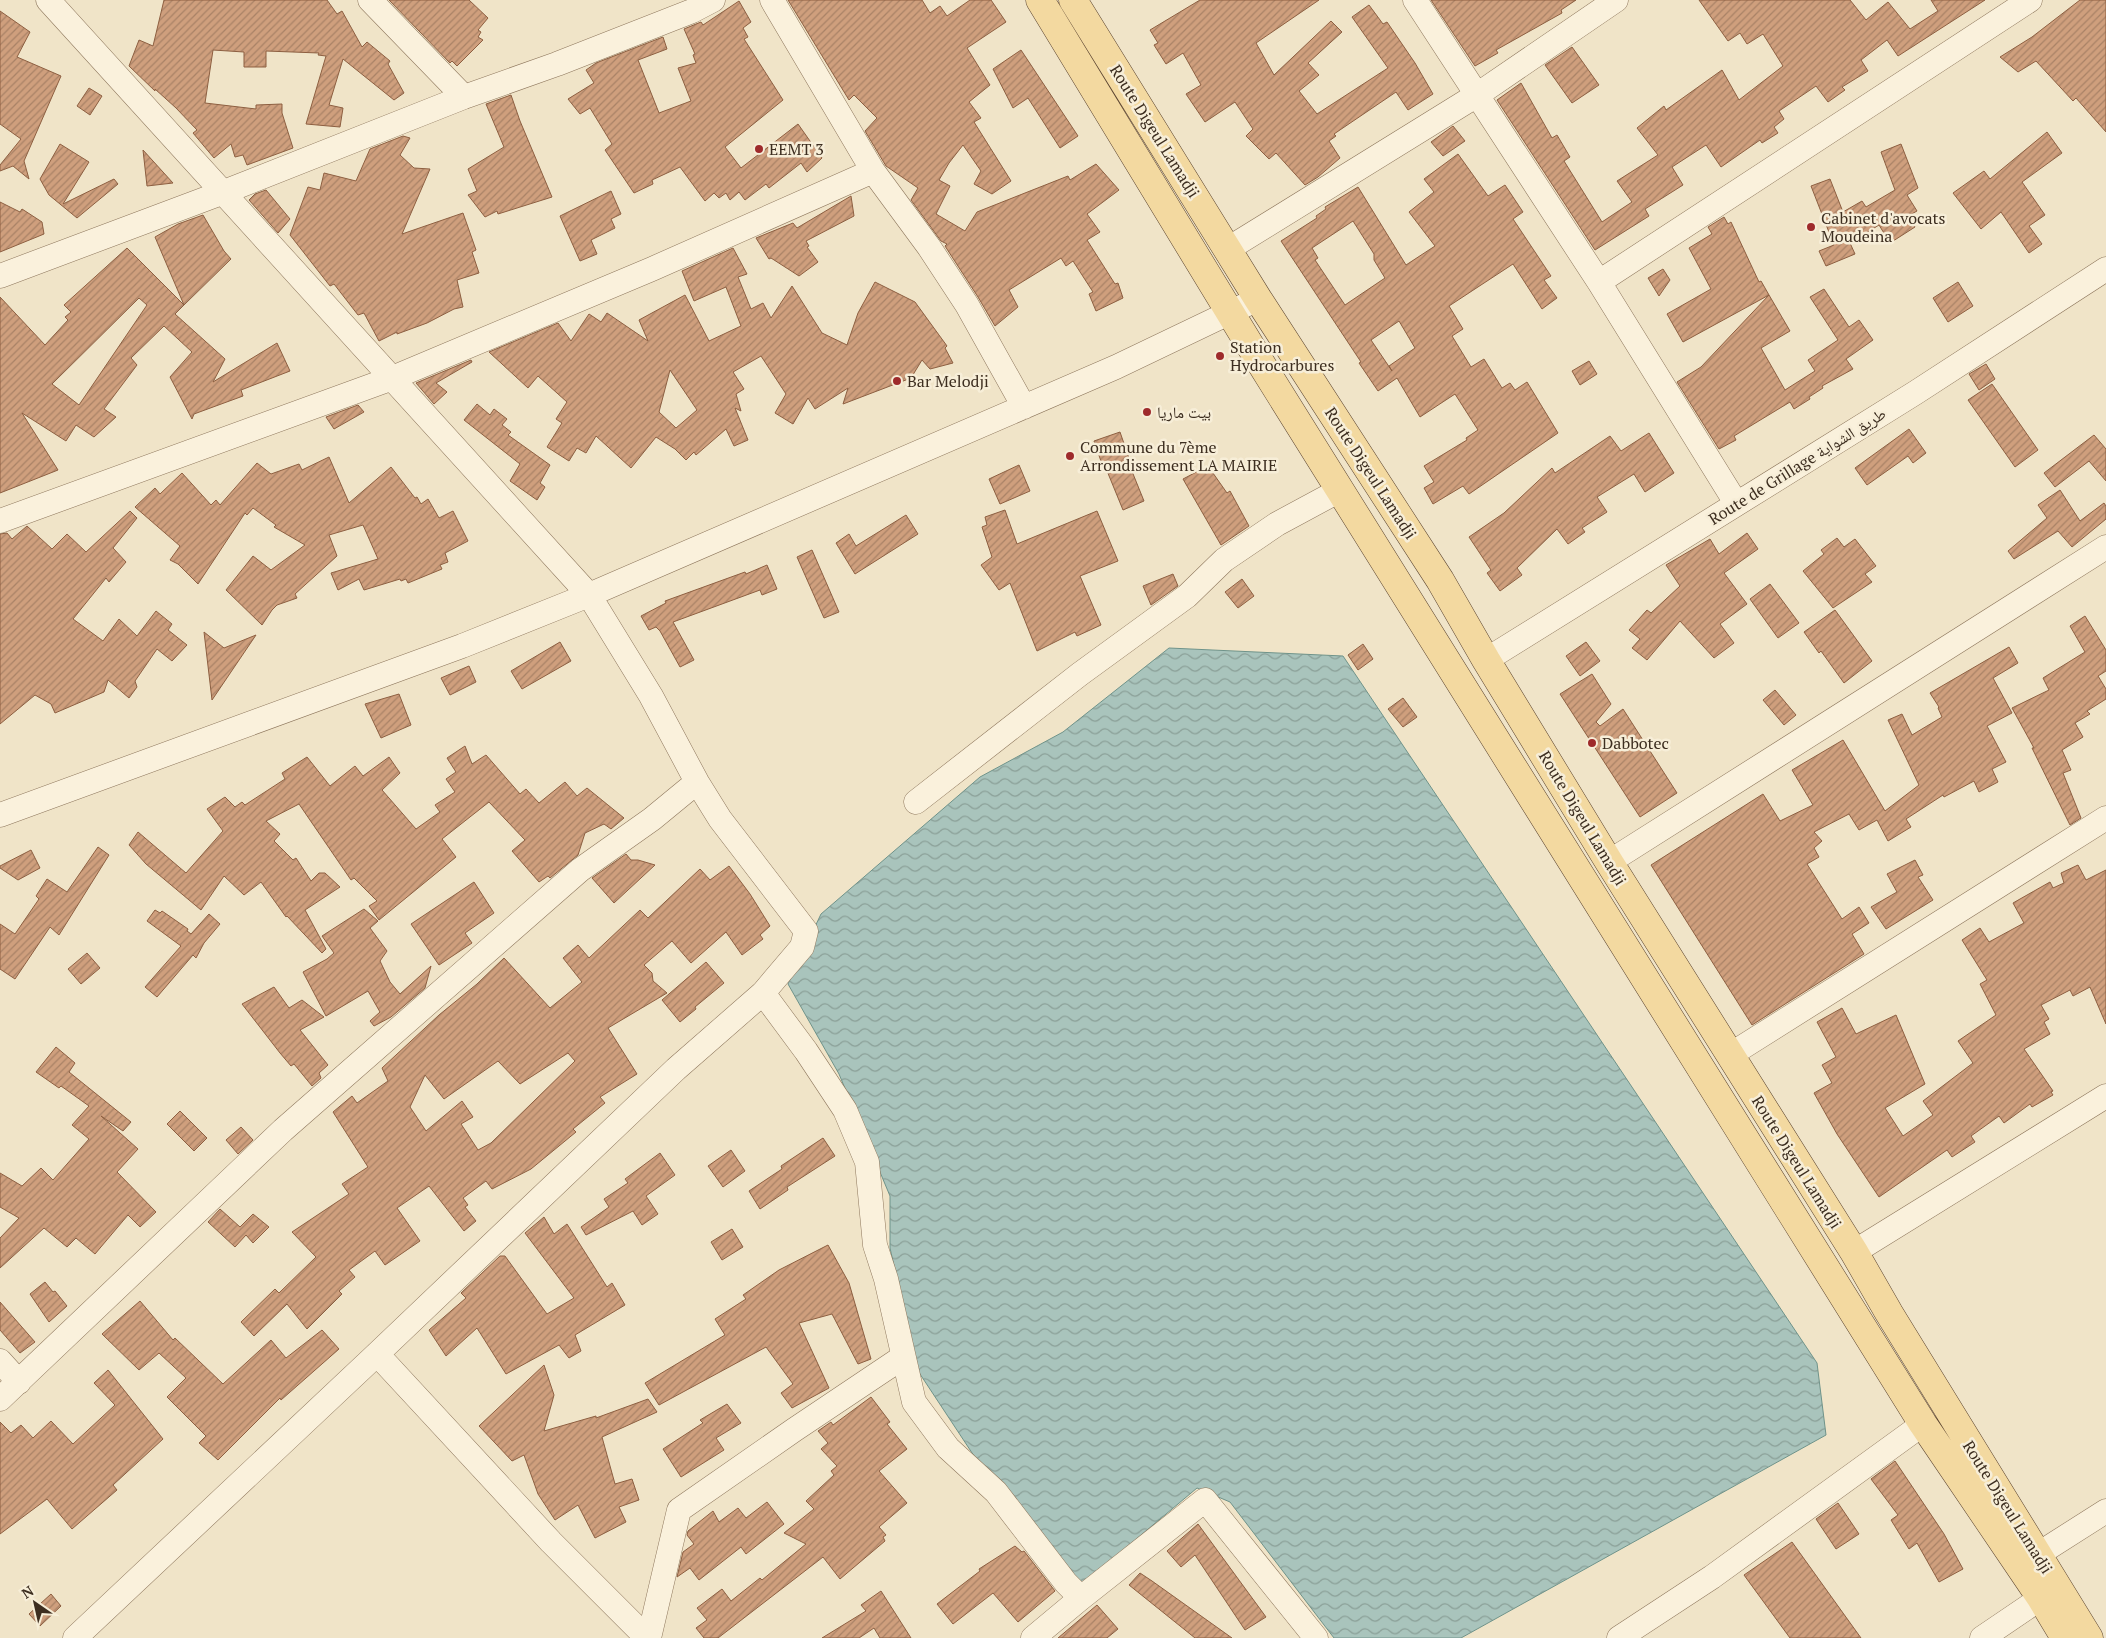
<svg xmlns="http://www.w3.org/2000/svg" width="2106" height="1638" viewBox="0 0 2106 1638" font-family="'PT Serif','Noto Naskh Arabic',serif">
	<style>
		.water { fill: url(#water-waves); stroke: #6f938a }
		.building { fill: url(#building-hatch); stroke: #8d5f41; fill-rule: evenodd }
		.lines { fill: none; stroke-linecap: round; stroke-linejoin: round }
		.minor-casing { stroke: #8d765c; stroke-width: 25 }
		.major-casing { stroke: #5b4430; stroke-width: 29 }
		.minor { stroke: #faf1dc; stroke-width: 24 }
		.major { stroke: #f3d9a0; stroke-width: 28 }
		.poi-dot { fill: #9e2a2b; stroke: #f7eed8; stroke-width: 2 }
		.labels { text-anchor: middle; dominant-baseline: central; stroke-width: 5; stroke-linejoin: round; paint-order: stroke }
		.street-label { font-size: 16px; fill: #3d2e20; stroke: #f7eed8 }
		.poi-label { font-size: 16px; fill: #3d2e20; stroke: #f7eed8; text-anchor: start }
	</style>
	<defs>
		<pattern id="water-waves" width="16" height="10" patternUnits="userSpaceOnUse" patternTransform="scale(1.25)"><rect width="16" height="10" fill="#a9c4bc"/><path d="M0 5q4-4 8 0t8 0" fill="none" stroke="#8ba098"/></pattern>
		<pattern id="building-hatch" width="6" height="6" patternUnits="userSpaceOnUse" patternTransform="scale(1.25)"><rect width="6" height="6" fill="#cf9f7d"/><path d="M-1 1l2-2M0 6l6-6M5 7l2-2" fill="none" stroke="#a98266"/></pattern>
	</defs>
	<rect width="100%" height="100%" fill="#f0e4c8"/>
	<path class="water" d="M1169,648L1343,656L1817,1363L1826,1435L1461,1638H1334L1230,1502L1197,1488L1078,1588L980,1465L918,1371L890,1248V1196L839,1074L788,984L821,914L980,777L1063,732Z"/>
	<path class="building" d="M164,0H327L337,14L342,11L362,47L367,42L390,61L388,64L404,93L394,100L343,59L329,105L343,108L340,127L306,124L326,56L318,55L319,53L266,51V67H244V52L213,50L205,103L256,109V105L282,104V113L293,148L247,165L243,155L235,157L231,144L214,158L193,133L197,130L176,108L155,89V91L129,66L139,40L153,46Z
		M389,0H469L488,18L478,30L481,32L478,37L483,40L457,66L452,61L450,63Z
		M788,0H922L930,13L940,6L947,16L970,0H991L1006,22L967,48L990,85L969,102L981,118L974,122L1011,181L992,194L974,184L981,171L963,145L949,163L939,180L950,186L936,214L965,231L977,212L1068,176L1070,180L1096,164L1119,190L1087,214L1100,232L1087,240L1115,284L1118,283L1123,298L1096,311L1089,294L1093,292L1073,261L1066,266L1061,258L1009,290L1018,307L995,326L978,297L945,246L947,244L941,241L911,200L918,188L886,166L865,131L877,118L854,95L849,100Z
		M1200,0H1319L1256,43L1274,75L1331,21L1342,32L1308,63L1319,75L1299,91L1317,114L1388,68L1352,17L1369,5L1383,24L1387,22L1415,63L1433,94L1408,110L1396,92L1334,134L1336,136L1329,141L1340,158L1318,177L1305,185L1276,153L1269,159L1246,136L1253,129L1235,102L1205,122L1186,94L1201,85L1183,53L1166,64L1154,45L1158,43L1150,30Z
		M1431,0H1576L1561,10L1562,13L1496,50L1498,53L1475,66Z
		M1699,0H1850L1866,20L1888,2L1910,29L1938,11L1931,0H1985L1898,56L1887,40L1861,60L1868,71L1842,87L1845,90L1828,102L1816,86L1779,111L1784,119L1774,127L1778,133L1762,143L1760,140L1721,167L1706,145L1672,167L1683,185L1645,209L1649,216L1595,250L1497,100L1521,83L1552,138L1557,135L1570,157L1564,161L1602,222L1632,202L1617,181L1658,155L1637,128L1664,106L1666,110L1722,70L1739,100L1783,66L1763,34L1747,44L1740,33L1728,41Z
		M2080,0H2106V132L2076,98L2073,101L2036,61L2018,72L2000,57L2032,37Z
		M739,1L751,22L743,28L748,37L744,39L783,100L725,147L741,168L798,124L822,158L807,172L801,163L769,188L766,184L745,200L739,192L730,200L726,193L719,198L714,193L705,201L680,167L652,180L653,184L634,193L605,150L612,144L590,108L580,114L568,99L594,83L586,70L596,63L663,37L667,49L638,60L659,113L691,101L678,68L696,63L693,55L695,54L684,29L701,22L703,25Z
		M0,11L30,32L17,57L61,76L24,161L29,179L13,166L0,171V165L21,139L0,124Z
		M1572,47L1599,85L1572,103L1545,65Z
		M1021,50L1078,136L1060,148L1028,98L1013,108L993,69Z
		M89,88L102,96L90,115L77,106Z
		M511,95L520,121L552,197L498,214L497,211L485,217L468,195L477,191L468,169L504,147L486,104Z
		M1453,126L1465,141L1443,156L1431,142Z
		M2047,132L2062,153L2022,182L2045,215L2029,226L2042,244L2029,253L2001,212L1981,229L1953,193L1984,171L1990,179Z
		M403,136L410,138L400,155L414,168L430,169L402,234L463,213L476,250L472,252L479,273L457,280L463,307L454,309L427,323L397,334V332L379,341L364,313L358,315L334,284L330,286L290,235L308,187L320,190L324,173L356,181L370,149Z
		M60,144L89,162L63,204L114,179L118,184L77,218L49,195L40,179Z
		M1901,144L1918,188L1907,195L1917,211L1908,216L1915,227L1890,243L1879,225L1850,243L1855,254L1826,266L1819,251L1834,245L1811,186L1830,179L1843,212L1862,201L1866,207L1895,190L1881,152Z
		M143,150L173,183L147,186Z
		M1458,154L1488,196L1505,185L1523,212L1513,219L1551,276L1544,280L1557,298L1542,309L1513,264L1449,306L1463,329L1452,336L1471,367L1484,359L1502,388L1510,383L1515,390L1527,382L1558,433L1469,494L1463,486L1433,504L1424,488L1434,482L1424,466L1467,440L1466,438L1478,430L1455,394L1420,417L1397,378L1378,391L1359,363L1361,362L1281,241L1317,218L1316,216L1326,209L1325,207L1358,187L1406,265L1435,246L1409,212L1434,192L1424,179ZM1353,221L1374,254V260L1385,278L1345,305L1315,260L1318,258L1312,248ZM1399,321L1415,348L1389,366L1392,371L1371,340Z
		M266,190L290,219L278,233L249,200L255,194Z
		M611,191L621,214L611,219L615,228L591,240L597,254L580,261L560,216Z
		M851,196L854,216L806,241L809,246L807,247L818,262L799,276L771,258L769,259L756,238L793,223L797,228Z
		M0,202L20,212L22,209L42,222L44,234L0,252Z
		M203,215L224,251L231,259L184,305L155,237L178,224Z
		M1724,217L1728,224L1731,222L1759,282L1761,281L1769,295L1683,342L1667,314L1711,289L1689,248L1712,234L1708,227Z
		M127,248L184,305L175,314L225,359L213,382L277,343L290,371L241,390L243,396L194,414L192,419L170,377L192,352L164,326L131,358L137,365L104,409L116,417L94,437L76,425L66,441L22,413L58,470L0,493V297L45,345L68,320L65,317L71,312L64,305ZM139,298L147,305L79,405L52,384Z
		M733,248L747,274L738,277L751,309L763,303L771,318L792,286L822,333L847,345L858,313L875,282L915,302L947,346L945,348L953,363L930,369L922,360L911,378L843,404L848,388L815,409L808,398L793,424L775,413L786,394L761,356L733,372L744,389L736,394L741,411L735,408L748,440L734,446L726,429L696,455L694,452L686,460L675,449L656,437L631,468L596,436L586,453L577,448L569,461L547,447L562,423L556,419L567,402L538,376L528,388L489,352L558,323L571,341L589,314L601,322L607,313L648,341L639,320L685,295L709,341L741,326L726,287L694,301L682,271ZM670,370L697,410L676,428L659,412Z
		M1663,269L1670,280L1659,296L1648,278Z
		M1958,282L1973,306L1948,322L1933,298Z
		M1824,289L1849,327L1859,320L1873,340L1846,359L1853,369L1822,386L1823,388L1809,397L1810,399L1794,409L1790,402L1734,436L1736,440L1719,449L1677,382L1701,367L1769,295L1790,331L1761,348L1785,390L1815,371L1808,360L1838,340L1810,297Z
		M471,360L472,362L436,383L447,392L434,404L416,383Z
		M1589,361L1597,374L1580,385L1572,371Z
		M1986,364L1995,379L1979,390L1969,374Z
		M1992,384L2038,450L2015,467L1968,400Z
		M477,404L490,415L494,409L507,419L502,425L511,432L508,435L550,465L540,483L545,487L537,500L510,481L520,464L464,420Z
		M358,405L364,412L334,429L326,417Z
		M1909,429L1926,453L1913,463L1908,456L1867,485L1855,468Z
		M1120,432L1129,458L1127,459L1144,501L1123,510L1105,466L1103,467L1094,441Z
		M1649,433L1674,473L1645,492L1634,474L1597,497L1607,512L1582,528L1585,532L1568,544L1557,529L1517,568L1522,575L1500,591L1487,573L1491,570L1469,537L1504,513L1552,468L1555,473L1610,436L1621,451Z
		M2094,435L2106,449V481L2089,461L2055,487L2044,473Z
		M329,457L349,503L391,467L415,498L417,497L421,504L428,499L439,518L453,511L468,541L445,553L448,562L440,565L442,569L408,583L406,579L401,581L400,579L364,590L359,579L338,590L331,573L378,559L363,525L329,535L337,556L295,594L297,598L277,605L272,610L262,625L226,590L253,556L271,570L305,545L274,527L276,525L253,508L247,515L245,513L198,584L178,564L170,560L180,546L135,507L155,488L160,494L182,473L211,505L216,500L220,505L257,463L271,474L299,464L302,470Z
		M1019,465L1030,491L1000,504L989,479Z
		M1208,466L1227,493L1230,491L1249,526L1221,545L1183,479Z
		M2060,490L2080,521L2104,503L2106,506V519L2072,547L2058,531L2014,559L2008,551L2047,518L2038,505Z
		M1005,510L1017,544L1097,511L1118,561L1080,576L1101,625L1077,636L1075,632L1037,651L1010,583L999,590L981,565L992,557L982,527L987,525L985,517Z
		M130,511L137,518L113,548L126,562L109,582L106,578L73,619L103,641L119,619L137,636L156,611L172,624L168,630L187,645L172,661L157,649L135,681L137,687L129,698L108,680L104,692L55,713L51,704L35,695L0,724V534L7,533L12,539L27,526L52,549L67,534L86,552Z
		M906,515L918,534L855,574L836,543L849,534L856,546Z
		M1747,533L1758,549L1724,573L1747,604L1720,624L1734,643L1714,658L1680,621L1647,660L1632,648L1640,639L1629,630L1647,610L1651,613L1680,586L1666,565L1710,539L1719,554Z
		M1837,538L1844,547L1855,539L1876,566L1865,574L1872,582L1833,608L1803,571L1824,554L1821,550Z
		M812,550L839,612L824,618L797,557Z
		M767,565L777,589L762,595L760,590L673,622L694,660L680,667L660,631L656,627L649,630L641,616L666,603L665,601L745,572L746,574Z
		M1173,574L1178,586L1151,605L1143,586Z
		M1242,579L1254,596L1238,608L1225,592Z
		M1770,584L1799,623L1778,638L1750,599Z
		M1835,610L1872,661L1844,683L1821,651L1819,653L1804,632Z
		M2085,616L2106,650V671L2098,676L2106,689V699L2087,711L2090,714L2075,723L2083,737L2062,750L2071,770L2063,773L2081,818L2070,825L2032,748H2034L2012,708L2049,690L2043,678L2085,652L2070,626Z
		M204,632L224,648L256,635L212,700Z
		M560,642L571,661L522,689L511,671Z
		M1586,642L1600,661L1580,676L1566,656Z
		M1363,644L1373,659L1358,670L1348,655Z
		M2009,647L2018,663L1993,678L2012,713L1987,726L2006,762L1992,769L1998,782L1979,792L1974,781L1944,797L1943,795L1906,819L1911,827L1888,841L1877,820L1859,830L1849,814L1814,832L1822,841L1814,848L1819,857L1807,864L1842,919L1859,907L1869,923L1852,934L1864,954L1752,1025L1651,865L1763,794L1780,821L1813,805L1792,770L1843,740L1885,811L1919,785L1888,720L1902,714L1912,735L1942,717L1938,708L1939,707L1930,693Z
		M469,666L476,682L450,695L441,678Z
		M1592,674L1611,704L1596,722L1600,726L1623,709L1677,793L1640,817L1560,694Z
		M1775,690L1796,715L1784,725L1763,700Z
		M399,694L411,725L381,738L365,704Z
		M1403,698L1417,717L1403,727L1388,709Z
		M465,746L472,764L486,755L520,794L526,789L539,803L565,782L577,796L587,788L624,818L611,829L604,824L585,833L578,855L550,878L548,876L539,882L512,851L525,840L489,802L442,839L456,857L379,920L369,906L377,901L354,878L351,880L299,804L266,821L280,834L274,841L293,860L296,858L311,881L319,873H325L340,887L305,910L326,949L322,953L287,916L286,917L261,882L244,895L224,876L201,910L146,864L129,845L138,832L186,873L223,831L207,809L225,797L235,807L242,802L245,805L285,779L282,773L307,757L330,786L355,766L363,776L389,757L400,773L382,790L416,829L440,812L435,805L455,792L446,779L456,772L447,758Z
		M98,847L109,855L59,935L50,927L15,979L0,969V924L15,934L39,899L36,896L47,879L67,892Z
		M31,850L40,868L18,880L0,868V866Z
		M626,854L631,860H638L655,865L614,903L592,878Z
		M1915,860L1923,875L1918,877L1933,900L1886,929L1871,907L1897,892L1887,874Z
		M2078,865L2086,880L2106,870V1024L2090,987L2073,996L2070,990L2041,1005L2049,1019L2044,1022L2050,1034L2024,1049L2053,1091L2051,1092L2053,1095L2032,1107L2030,1104L2004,1123L1999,1116L1971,1136L1975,1142L1952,1157L1947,1150L1879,1197L1837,1134L1814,1093L1832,1083L1822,1065L1836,1057L1817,1022L1842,1008L1856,1034L1896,1015L1925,1084L1885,1108L1903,1136L1933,1115L1923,1101L1973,1063L1958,1041L1996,1015L1980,984L1987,980L1962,940L1980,928L1989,942L2024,923L2013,903L2050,882L2053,888L2064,883L2061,873Z
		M729,866L750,894L770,926L760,935L763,939L742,955L726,932L691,963L672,941L644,965L652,973L653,981L667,993L608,1028L637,1074L600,1097L605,1103L573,1129L576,1132L531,1169L492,1189L486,1181L463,1198L468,1205L465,1207L476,1221L464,1231L429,1186L397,1208L420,1241L385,1265L375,1251L349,1270L355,1277L339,1291L342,1294L307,1329L287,1304L254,1336L241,1322L275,1289L279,1293L316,1257L292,1232L349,1194L342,1184L368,1167L333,1112L352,1096L357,1103L388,1081L382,1068L439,1015L477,984L504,958L550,1008L582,982L563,958L578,945L589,958L640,910L648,918L700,869L710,880ZM568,1053L575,1061L491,1143L478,1150L461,1124L473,1117L462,1101L426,1131L410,1107L425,1075L444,1099L498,1061L520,1084Z
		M474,882L494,913L465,933L472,943L439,965L411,924Z
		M364,909L378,921L370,928L387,951L380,961L390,982L400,994L431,966L425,988L391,1017L374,1026L370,1021L380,1012L368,991L326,1016L303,972L327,959L334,953L322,936Z
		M155,910L160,913L162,911L188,929L187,931L191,934L209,914L220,924L204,943L196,958L193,955L157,997L145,987L181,946L147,921Z
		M87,953L100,968L81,984L68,969Z
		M706,962L724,983L695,1007L696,1009L680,1022L662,1000Z
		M274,987L289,1008L302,1000L324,1017L300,1030L328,1065L319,1073L321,1078L312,1086L294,1064L291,1066L280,1053L242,1004Z
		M56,1047L75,1063L69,1072L131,1122L123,1131L101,1116L138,1149L117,1172L156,1212L140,1227L128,1215L95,1254L76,1238L67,1247L44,1228L0,1268V1238L19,1218L0,1207V1173L22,1186L41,1168L53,1180L89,1139L72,1125L89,1106L61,1086L59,1088L36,1072Z
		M180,1111L207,1138L194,1151L167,1124Z
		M241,1127L253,1140L238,1154L226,1140Z
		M823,1138L835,1156L787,1187L788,1190L760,1209L749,1191L782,1169L781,1166Z
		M731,1150L745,1171L723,1187L708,1166Z
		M660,1153L675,1175L646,1196L658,1214L642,1225L633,1211L586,1235L581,1227L609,1207L604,1199L628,1183L625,1179Z
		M220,1209L240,1227L253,1214L269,1227L253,1243L246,1235L235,1247L208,1222Z
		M544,1217L554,1234L567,1224L607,1287L612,1283L625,1305L575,1335L581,1351L569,1358L559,1345L506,1374L477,1328L446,1356L429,1330L466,1298L461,1293L500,1256H505L547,1314L574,1298L525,1233Z
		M732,1229L743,1247L722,1260L711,1242Z
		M828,1245L849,1283L871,1359L858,1364L832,1314L799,1323L829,1388L792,1408L781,1393L793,1384L766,1347L659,1405L645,1383L725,1335L715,1319L746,1299L743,1295L779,1270Z
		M45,1282L53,1292L55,1291L67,1306L49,1322L30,1294Z
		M140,1301L173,1340L175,1338L223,1384L271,1340L286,1358L322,1330L339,1349L281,1400L280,1398L218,1460L199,1443L206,1436L167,1397L186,1378L159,1353L139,1370L102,1334Z
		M0,1302L35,1342L20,1353L0,1330Z
		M544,1365L554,1395L544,1431L596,1416V1418L648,1399L657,1412L602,1437L615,1484L632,1479L639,1500L619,1507L626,1522L595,1538L578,1505L555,1520L538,1494L524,1455L512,1461L479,1426Z
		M108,1370L163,1439L113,1485L117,1490L72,1529L47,1499L0,1534V1422L11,1433L21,1425L33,1438L51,1421L73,1444L115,1405L94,1383Z
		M871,1397L890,1422L887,1424L907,1449L879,1471L907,1503L879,1527L886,1535L883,1537L885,1541L840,1579L823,1557L718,1638H704L696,1628L707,1620L697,1608L722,1589L731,1601L760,1578L762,1580L806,1544L784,1533L814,1509L806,1501L834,1475L831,1471L837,1466L821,1449L828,1443L818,1431L831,1422L833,1425Z
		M727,1404L741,1423L716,1438L724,1450L681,1477L663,1449L703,1423L700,1420Z
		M1895,1461L1944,1534L1963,1569L1939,1582L1917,1543L1909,1549L1891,1520L1898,1515L1871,1479Z
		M767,1502L784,1524L746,1554L741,1547L699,1580L690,1568L677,1577L683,1552L694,1544L687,1535L688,1531L713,1511L719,1522L738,1508L746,1518Z
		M1838,1503L1859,1534L1836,1549L1816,1519Z
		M1198,1524L1266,1617L1245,1630L1195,1555L1181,1567L1167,1551Z
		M1792,1542L1843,1613L1861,1638H1790L1744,1575Z
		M1015,1546L1022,1552L1024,1551L1055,1591L1018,1622L993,1593L953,1624L937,1604L980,1571L979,1569Z
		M1140,1573L1152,1581L1232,1638H1195L1129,1585Z
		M881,1591L911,1638H880L874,1628L859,1638H822L866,1611L861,1605Z
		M51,1594L61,1606L40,1626L29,1614Z
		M1097,1605L1118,1629L1107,1638H1058Z"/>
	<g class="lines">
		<g class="minor-casing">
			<path id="minor" d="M48,0L589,595L651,696L697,782L720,819L806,931L802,947L763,993L676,1069L377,1354L75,1638
				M370,0L464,97
				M772,0L873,171L929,247L967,305L1024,407
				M1415,0L1599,282L1736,503
				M1228,249L1477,95L1616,0
				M0,276L224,192L464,97L557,64L692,11L713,0
				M1599,282L2030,0
				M0,521L390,379L652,269L873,171
				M1486,660L1915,393L2106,269
				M916,802L1080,674L1187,596L1224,560L1277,524L1340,490
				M0,815L462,646L589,595L1116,367L1258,299
				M1609,862L2106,547
				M763,993L806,1051L845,1110L867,1162L875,1245L886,1279L914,1402L948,1448L996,1492L1066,1583L1081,1598L1033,1638
				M1730,1055L2106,818
				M1854,1252L2106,1096
				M377,1354L551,1542L647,1638
				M0,1361L19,1382
				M0,1399L283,1130L580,870L652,819L697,782
				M2037,1555L2106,1511
				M1081,1598L1205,1500L1316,1638
				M649,1638L679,1510L794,1430L903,1357
				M1619,1638L1712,1577L1923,1424
				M1982,1638L2041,1598"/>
		</g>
		<g class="major-casing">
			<path id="major" d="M1040,0L1265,370L1923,1424L2041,1598L2065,1638
				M1073,0L1258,299L1440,580L1486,660L1609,862L1854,1252L1889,1313L2089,1638"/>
		</g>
		<use href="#minor" class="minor"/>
		<use href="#major" class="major"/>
	</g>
	<g class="poi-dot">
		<circle cx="759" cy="149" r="5"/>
		<circle cx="1811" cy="227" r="5"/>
		<circle cx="1220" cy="356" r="5"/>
		<circle cx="897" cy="381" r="5"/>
		<circle cx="1147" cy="412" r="5"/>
		<circle cx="1070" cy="456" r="5"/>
		<circle cx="1592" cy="743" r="5"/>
	</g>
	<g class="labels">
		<g class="street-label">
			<text transform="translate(1155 131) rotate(58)">Route Digeul Lamadji</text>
			<text transform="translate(1797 466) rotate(-32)">Route de Grillage طريق الشواية</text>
			<text transform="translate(1371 473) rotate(57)">Route Digeul Lamadji</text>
			<text transform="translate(1583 818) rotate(59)">Route Digeul Lamadji</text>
			<text transform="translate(1797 1162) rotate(58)">Route Digeul Lamadji</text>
			<text transform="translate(2008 1507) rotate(58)">Route Digeul Lamadji</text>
		</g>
		<g class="poi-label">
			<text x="769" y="149">EEMT 3</text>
			<text x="1821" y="218">Cabinet d'avocats<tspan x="1821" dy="18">Moudeina</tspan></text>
			<text x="1230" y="347">Station<tspan x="1230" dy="18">Hydrocarbures</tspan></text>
			<text x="907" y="381">Bar Melodji</text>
			<text x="1157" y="412">بيت ماريا</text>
			<text x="1080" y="447">Commune du 7ème<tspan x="1080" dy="18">Arrondissement LA MAIRIE</tspan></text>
			<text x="1602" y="743">Dabbotec</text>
		</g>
	</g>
	<g transform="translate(35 1603) rotate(326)" stroke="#f7eed8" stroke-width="4" paint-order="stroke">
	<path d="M0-4L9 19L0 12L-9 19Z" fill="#3d2e20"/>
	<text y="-8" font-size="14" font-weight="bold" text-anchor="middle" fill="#3d2e20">N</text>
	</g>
</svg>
